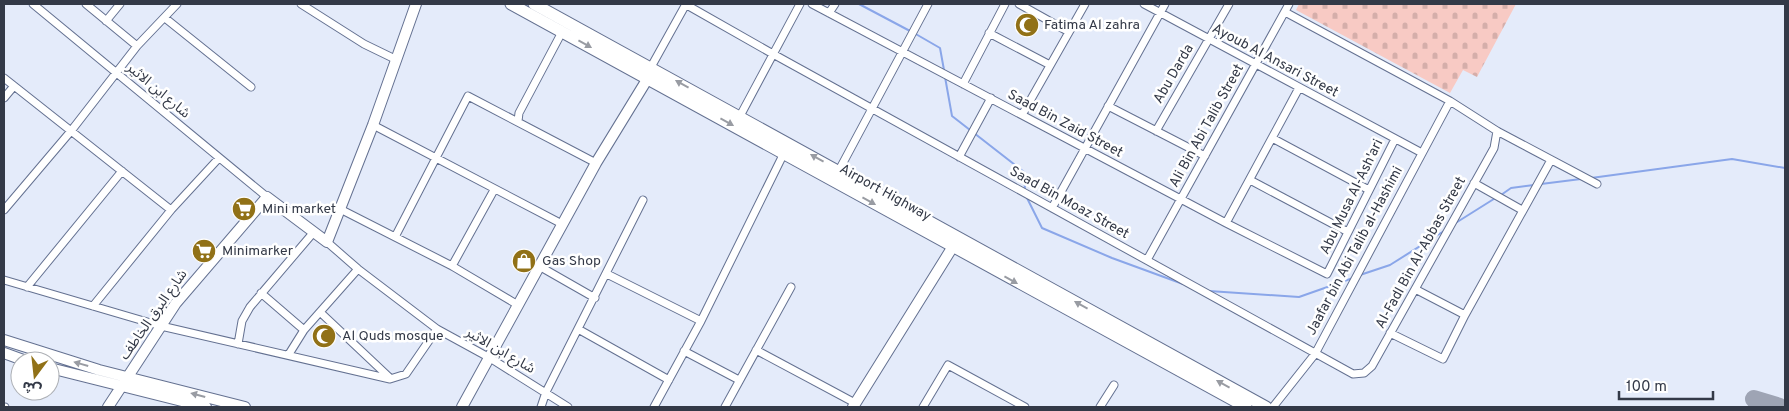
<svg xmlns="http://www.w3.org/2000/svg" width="1789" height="411" viewBox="0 0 1789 411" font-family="Overpass,'Noto Sans Arabic',sans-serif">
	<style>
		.cemetery { fill: url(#cemetery-stones) }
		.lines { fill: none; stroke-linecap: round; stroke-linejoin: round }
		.stream { stroke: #8aa6e9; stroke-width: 2 }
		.taxiway { stroke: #9ea4b4; stroke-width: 18 }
		.minor-casing { stroke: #647191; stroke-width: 9 }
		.secondary-casing { stroke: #647191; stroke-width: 12 }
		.primary-casing { stroke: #647191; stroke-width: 12 }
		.trunk-casing { stroke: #647191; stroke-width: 13 }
		.minor { stroke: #fff; stroke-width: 7 }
		.secondary { stroke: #fff; stroke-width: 10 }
		.primary { stroke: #fff; stroke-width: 10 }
		.trunk { stroke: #fff; stroke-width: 11 }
		.oneway { fill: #999ca3 }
		.labels { text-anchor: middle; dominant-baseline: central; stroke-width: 5; stroke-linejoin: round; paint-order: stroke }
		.poi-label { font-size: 14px; fill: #333947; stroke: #fff; text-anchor: start }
		.street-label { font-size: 14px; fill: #333947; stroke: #fff }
	</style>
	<defs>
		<pattern id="cemetery-stones" width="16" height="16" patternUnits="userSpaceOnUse" patternTransform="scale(1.25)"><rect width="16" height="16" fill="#f8cac4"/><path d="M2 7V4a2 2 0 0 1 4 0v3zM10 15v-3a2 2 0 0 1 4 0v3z" fill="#d5aeaa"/></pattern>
	</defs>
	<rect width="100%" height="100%" fill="#e4ebfa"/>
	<path class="cemetery" d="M1299,4H1516L1477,77L1463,70L1450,93L1296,10Z"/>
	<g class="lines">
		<path class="stream" d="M859,4L910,31
			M914,33L940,48L944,70
			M945,77L952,116L970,130
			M974,133L1024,172L1025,191
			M1591,178L1732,159L1785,168
			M1541,184L1581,179
			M1501,195L1511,188L1534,185
			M1027,198L1042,228L1112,258L1183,284
			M1454,224L1497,197
			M1360,275L1390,265L1444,231
			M1209,291L1299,297L1353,278"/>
		<path class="taxiway" d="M1754,399L1780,407"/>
		<g class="minor-casing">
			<path id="minor" d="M33,4L267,197
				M86,4L137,46
				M301,4L364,44L397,60
				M685,4L773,54L1353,374L1364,373L1372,366L1494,148L1497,131
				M812,4L1226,223L1327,274L1395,139
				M1019,4L1069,32
				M1144,4L1422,153
				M1285,12L1450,101L1497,131L1597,184
				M829,13L835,4
				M165,18L251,87
				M106,21L120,4
				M989,33L1050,65
				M651,67L686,4
				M4,78L171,210
				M963,84L1005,4
				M4,98L14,86
				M1108,106L1205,156
				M1022,115L1085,4
				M740,116L800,4
				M518,121L519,113L562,32
				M373,125L562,224
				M1156,131L1229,4
				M1272,138L1369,190
				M959,157L991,98
				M837,174L928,4
				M1250,180L1348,232
				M1474,183L1522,210
				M1052,208L1165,4
				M4,210L71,131L137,46L177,4
				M342,210L452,266L518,305
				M1226,223L1299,88
				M395,237L468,96L596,163
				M327,242L358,269L437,329L490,358L568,407
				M1147,260L1289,4
				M452,266L494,190
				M539,266L595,298
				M607,274L701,321
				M4,280L161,326L390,379L406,374L437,329
				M27,287L122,171
				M1415,289L1465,315L1551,160
				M261,293L304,330
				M93,306L171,210L219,158
				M321,313L390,378
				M578,329L669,380
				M1390,333L1443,359L1465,315
				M238,344L242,321L250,307L313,233
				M756,350L855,403
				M684,351L739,380
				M289,354L304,330L358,269
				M4,407H5
				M541,407L546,392L643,200
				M654,407L701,321L784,153
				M725,407L791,287
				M923,407L948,365L1025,407
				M1100,407L1114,385
				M1273,407L1315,354L1450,101"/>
		</g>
		<g class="secondary-casing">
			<path id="secondary" d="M853,407L952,248"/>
		</g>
		<g class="primary-casing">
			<path id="primary" d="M4,340L99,370L245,407
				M4,353L26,361
				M50,368L206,407
				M108,407L176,303L267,197L327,242L373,125L416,4
				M462,407L596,163L648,78"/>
		</g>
		<g class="trunk-casing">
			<path id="trunk" d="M511,4L1246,407
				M534,4L1266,407"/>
		</g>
		<use href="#minor" class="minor"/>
		<use href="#secondary" class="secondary"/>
		<use href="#primary" class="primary"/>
		<use href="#trunk" class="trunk"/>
	</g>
	<defs><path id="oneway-solid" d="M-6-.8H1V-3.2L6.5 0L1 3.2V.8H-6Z" transform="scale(1.25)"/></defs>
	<g class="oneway">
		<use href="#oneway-solid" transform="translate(585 44) rotate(29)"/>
		<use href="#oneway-solid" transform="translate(682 84) rotate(-151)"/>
		<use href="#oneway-solid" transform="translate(727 122) rotate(29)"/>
		<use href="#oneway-solid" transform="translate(817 158) rotate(-151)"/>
		<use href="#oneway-solid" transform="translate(869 201) rotate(29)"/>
		<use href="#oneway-solid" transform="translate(1011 280) rotate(29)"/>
		<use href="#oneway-solid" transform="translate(1081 305) rotate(-151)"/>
		<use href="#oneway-solid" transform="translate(81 364) rotate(-164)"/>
		<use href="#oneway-solid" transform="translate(1223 384) rotate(-151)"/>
		<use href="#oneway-solid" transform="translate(198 395) rotate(-165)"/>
	</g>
	<defs>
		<g id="mosque-disc" transform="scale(1.25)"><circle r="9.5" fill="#917117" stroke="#fff"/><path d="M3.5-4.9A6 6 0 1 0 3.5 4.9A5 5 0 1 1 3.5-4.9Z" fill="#fff"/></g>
		<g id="supermarket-disc" transform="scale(1.25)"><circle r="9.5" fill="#917117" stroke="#fff"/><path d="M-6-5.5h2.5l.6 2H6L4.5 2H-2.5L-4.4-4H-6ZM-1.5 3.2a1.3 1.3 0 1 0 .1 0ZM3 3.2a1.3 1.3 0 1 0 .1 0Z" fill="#fff"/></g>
		<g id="shop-disc" transform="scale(1.25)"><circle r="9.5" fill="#917117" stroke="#fff"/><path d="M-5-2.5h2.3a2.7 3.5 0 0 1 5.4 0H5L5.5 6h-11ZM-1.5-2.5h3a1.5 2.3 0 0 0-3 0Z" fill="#fff"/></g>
	</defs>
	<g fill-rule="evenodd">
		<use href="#mosque-disc" x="1027" y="25"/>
		<use href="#supermarket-disc" x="244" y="209"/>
		<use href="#supermarket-disc" x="204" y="251"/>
		<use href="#shop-disc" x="524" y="261"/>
		<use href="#mosque-disc" x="324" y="336"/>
	</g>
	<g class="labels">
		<g class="poi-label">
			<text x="1044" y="25">Fatima Al zahra</text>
			<text x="262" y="209">Mini market</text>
			<text x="222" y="251">Minimarker</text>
			<text x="542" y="261">Gas Shop</text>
			<text x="342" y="336">Al Quds mosque</text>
		</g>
		<g class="street-label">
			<text transform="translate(1275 61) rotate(28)">Ayoub Al Ansari Street</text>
			<text transform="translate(1174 74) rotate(-60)">Abu Darda</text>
			<text transform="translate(158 91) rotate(40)">شارع ابن الاثير</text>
			<text transform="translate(1065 124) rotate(28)">Saad Bin Zaid Street</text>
			<text transform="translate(1207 126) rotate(-61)">Ali Bin Abi Talib Street</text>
			<text transform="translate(885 193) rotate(29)">Airport Highway</text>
			<text transform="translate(1352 197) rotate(-64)">Abu Musa Al-Ash'ari</text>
			<text transform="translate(1069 203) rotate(29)">Saad Bin Moaz Street</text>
			<text transform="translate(1355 251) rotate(-62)">Jaafar bin Abi Talib al-Hashimi</text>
			<text transform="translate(1421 253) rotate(-61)">Al-Fadl Bin Al-Abbas Street</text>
			<text transform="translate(154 315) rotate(-55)">شارع البرق الخاطف</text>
			<text transform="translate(500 351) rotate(30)">شارع ابن الاثير</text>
		</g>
	</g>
	<rect width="1789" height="411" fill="none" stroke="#333947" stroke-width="10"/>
	<g transform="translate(35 376) rotate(195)"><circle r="24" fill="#ffffff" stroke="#adb0b5"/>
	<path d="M0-4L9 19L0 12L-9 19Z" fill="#917117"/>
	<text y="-8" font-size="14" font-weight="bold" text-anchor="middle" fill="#333947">ش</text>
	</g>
	<path d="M1619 391v8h94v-8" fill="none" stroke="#333947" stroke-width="2.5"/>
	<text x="1626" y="391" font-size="15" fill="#333947" stroke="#ffffff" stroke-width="4" paint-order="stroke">100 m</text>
</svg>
